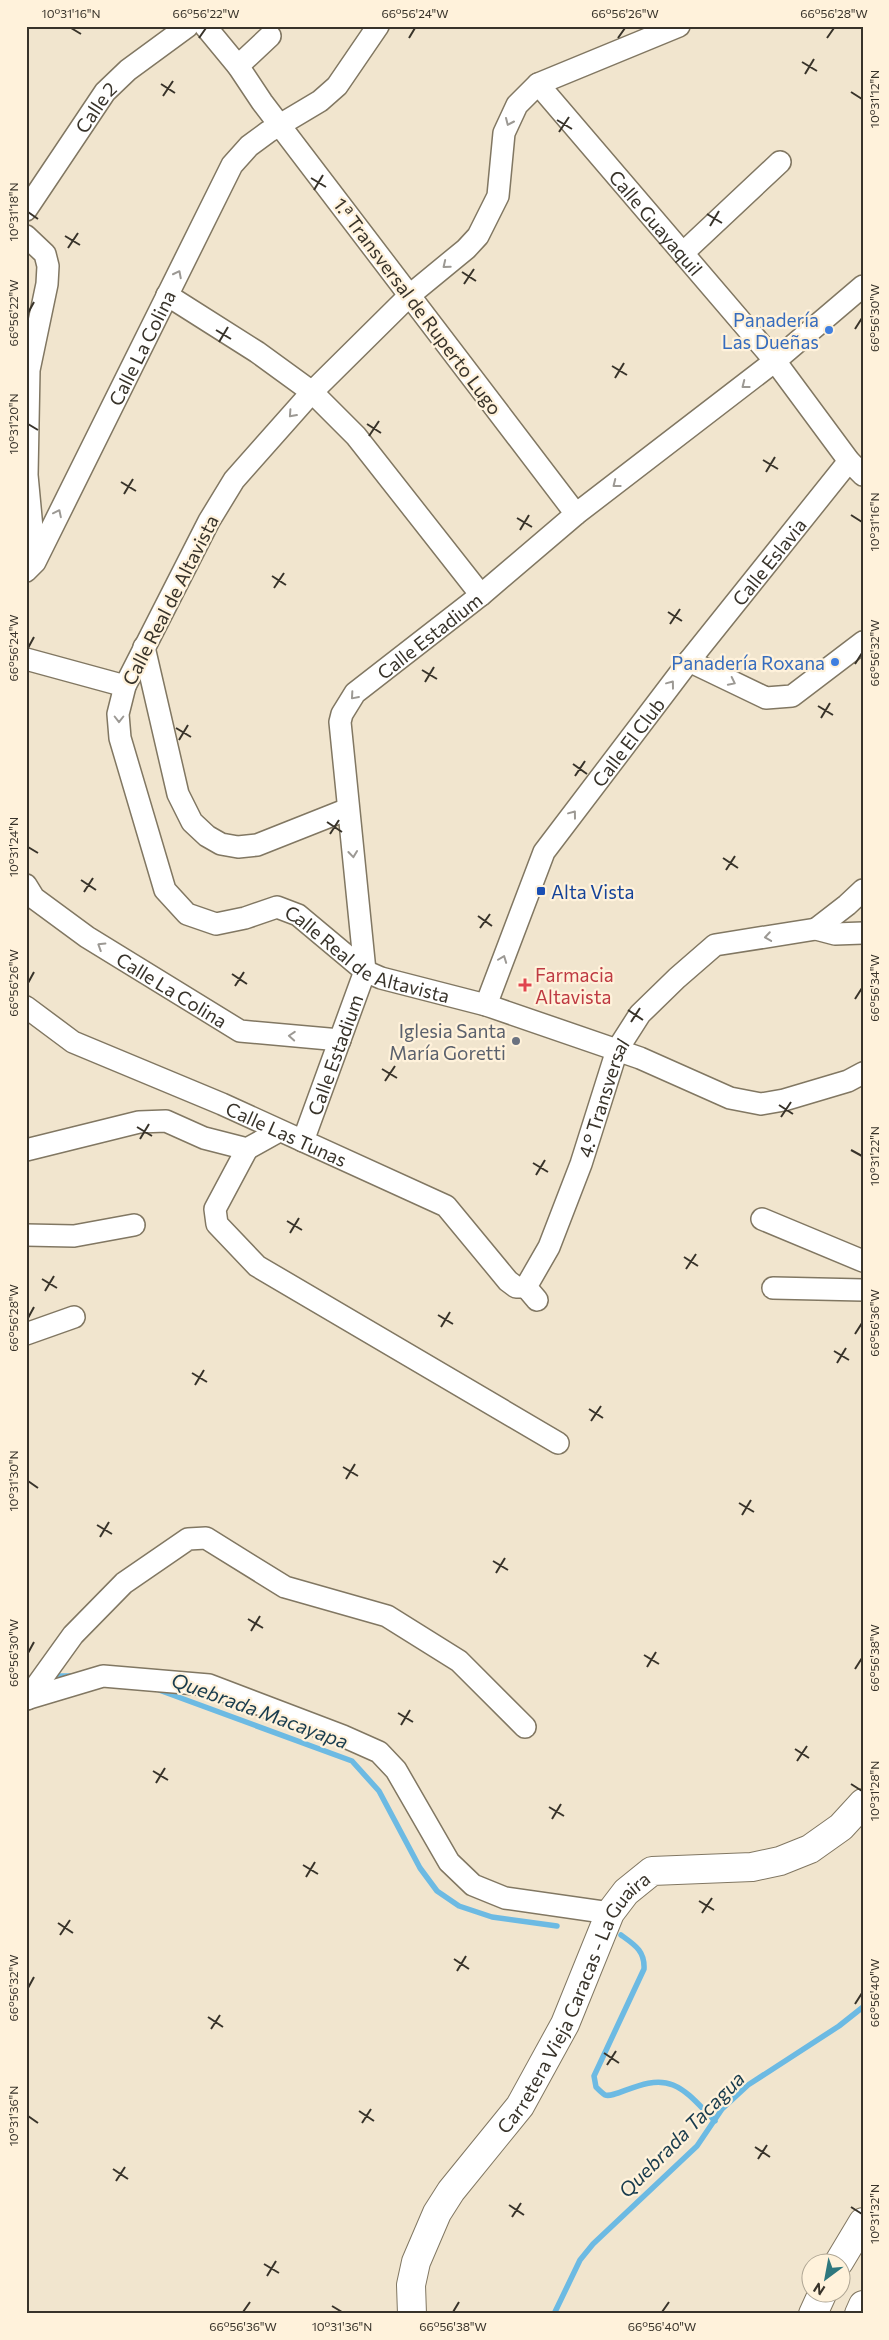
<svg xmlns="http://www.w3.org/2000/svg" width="889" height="2340" viewBox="0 0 889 2340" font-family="Commissioner,sans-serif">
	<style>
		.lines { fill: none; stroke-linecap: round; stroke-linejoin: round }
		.stream { stroke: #6cbae3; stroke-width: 5.5 }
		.street-casing { stroke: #817762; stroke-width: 24 }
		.secondary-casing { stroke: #817762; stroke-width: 30 }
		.highway-casing { stroke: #817762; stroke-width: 30 }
		.street { stroke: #fff; stroke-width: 21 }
		.secondary { stroke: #fff; stroke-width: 28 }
		.highway { stroke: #fff; stroke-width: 28 }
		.oneway { stroke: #9c9994 }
		.ticks { fill: none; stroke: #38332a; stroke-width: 2 }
		.shop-dot { fill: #3f7fe0; stroke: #fff2db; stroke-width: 2 }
		.transit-dot { fill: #1a4fb4; stroke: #fff2db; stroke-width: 2 }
		.health-dot { fill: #e0444e; stroke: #fff2db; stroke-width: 2 }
		.worship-dot { fill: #6b7280; stroke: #fff2db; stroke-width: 2 }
		.labels { text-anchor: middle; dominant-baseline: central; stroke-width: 4.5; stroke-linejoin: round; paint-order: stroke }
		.street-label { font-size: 19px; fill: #38332a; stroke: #fff2db }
		.shop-label { font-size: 19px; fill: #366cbe; stroke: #fff2db; text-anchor: end }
		.transit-label { font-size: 19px; fill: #164399; stroke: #fff2db; text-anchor: start }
		.health-label { font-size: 19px; fill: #be3a42; stroke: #fff2db; text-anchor: start }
		.worship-label { font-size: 19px; fill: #5b616d; stroke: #fff2db; text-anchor: end }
		.water-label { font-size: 20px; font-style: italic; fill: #183b4d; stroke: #fff2db }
		.neatline { fill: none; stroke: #38332a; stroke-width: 2 }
		.ticks-label { font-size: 12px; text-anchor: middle; fill: #38332a }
	</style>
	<rect width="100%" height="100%" fill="#f1e5ce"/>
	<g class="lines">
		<path class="stream" d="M51,1676H74
			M159,1690L352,1761L379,1791L420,1868L437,1891L459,1906L492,1917L557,1926
			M621,1935C635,1945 645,1951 644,1969L594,2076L596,2087C599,2090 602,2093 605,2095C616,2099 647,2074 673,2085C690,2092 702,2109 715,2121
			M554,2314L580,2260L593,2244L697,2146L722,2109L748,2085L839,2026L863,2007"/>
		<g class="street-casing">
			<g id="street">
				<path d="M205,26L238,66L262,102L576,514"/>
				<path id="s1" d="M679,26L538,84L517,105L504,133L498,196L478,236L466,249L410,295L312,392L234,480L209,521L125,686L118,714L120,738L165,890L187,914L216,924L245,918L277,907L298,915L365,971L381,978L486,1005L640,1058L730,1098L761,1104L784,1100L848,1081L863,1073"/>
				<path d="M238,66L270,36"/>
				<path id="s2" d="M538,84L775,361L849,461L863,475"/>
				<path id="s3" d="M26,210L105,92L128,70L188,26"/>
				<path d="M26,236L45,254L48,266L47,284L29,370L27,475L35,560"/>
				<path d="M683,253L780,162"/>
				<path d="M167,295L257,352L312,392L356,436L481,595"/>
				<path id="s4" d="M26,571L35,562L232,165L249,146L268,132L320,101L337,86L378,26"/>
				<path d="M144,647L178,794L192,822L207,836L221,844L238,847L257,845L348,809"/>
				<path d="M26,659L125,686"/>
				<path d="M689,661L766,698L792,696L863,642"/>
				<path id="s5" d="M26,885L34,898L87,937L240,1031L340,1040"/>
				<path d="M816,929L847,905L863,890"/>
				<path id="s6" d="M486,1005L544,852L689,661L849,461"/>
				<path id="s7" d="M26,1007L73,1042L222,1104L446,1206L508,1281L516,1287H526"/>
				<path id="s8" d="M303,1141L365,971L340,722L342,714L355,693L481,595L576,514L775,361L863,286"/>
				<path d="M247,1149L215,1209L217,1224L257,1266L558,1443"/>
				<path d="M26,1150L139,1122L166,1121L204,1138L247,1149L279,1131"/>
				<path d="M762,1219L863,1261"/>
				<path d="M26,1235L74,1236L134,1225"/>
				<path d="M773,1288L863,1290"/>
				<path id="s9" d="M537,1300L526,1287L549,1247L581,1164L617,1050L640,1014L677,978L715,945L816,929L835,934L863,933"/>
				<path d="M26,1334L74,1317"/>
				<path d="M26,1699L103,1676L209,1685L343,1736L379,1752L396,1770L449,1862L473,1885L505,1898L610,1913"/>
				<path d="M27,1699L73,1635L124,1583L188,1539L206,1538L285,1587L387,1616L459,1661L525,1727"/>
			</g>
		</g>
		<g class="secondary-casing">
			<g id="secondary">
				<path id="s10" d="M412,2314L411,2285L416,2262L437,2213L451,2191L520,2106L565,2024L610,1913L626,1892L652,1871L752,1867L780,1861L810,1849L841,1827L863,1803"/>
			</g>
		</g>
		<g class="highway-casing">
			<path id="highway" d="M839,2262L863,2222
				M813,2314L823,2292
				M859,2314L863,2305"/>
		</g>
		<use href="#street" class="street"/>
		<use href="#secondary" class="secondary"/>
		<use href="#highway" class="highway"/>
	</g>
	<defs><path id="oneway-chevron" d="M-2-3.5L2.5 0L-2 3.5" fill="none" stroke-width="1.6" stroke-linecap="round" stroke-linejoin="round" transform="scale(1.25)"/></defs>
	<g class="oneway">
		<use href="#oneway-chevron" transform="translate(509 122) rotate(114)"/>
		<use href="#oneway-chevron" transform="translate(446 265) rotate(141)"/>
		<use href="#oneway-chevron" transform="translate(178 274) rotate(-63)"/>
		<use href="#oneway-chevron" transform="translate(745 385) rotate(142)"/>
		<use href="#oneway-chevron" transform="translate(292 414) rotate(132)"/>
		<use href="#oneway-chevron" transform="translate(616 484) rotate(142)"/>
		<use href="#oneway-chevron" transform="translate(58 513) rotate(-64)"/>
		<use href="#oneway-chevron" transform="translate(732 682) rotate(26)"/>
		<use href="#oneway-chevron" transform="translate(671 684) rotate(-53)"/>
		<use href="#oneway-chevron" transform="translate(354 696) rotate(131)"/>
		<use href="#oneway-chevron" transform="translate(119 719) rotate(90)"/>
		<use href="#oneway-chevron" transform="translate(573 814) rotate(-53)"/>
		<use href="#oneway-chevron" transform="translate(353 854) rotate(84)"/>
		<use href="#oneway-chevron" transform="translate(768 937) rotate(171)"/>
		<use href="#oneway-chevron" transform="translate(101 946) rotate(-148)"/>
		<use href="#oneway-chevron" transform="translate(503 959) rotate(-69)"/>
		<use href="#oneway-chevron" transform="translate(292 1036) rotate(-176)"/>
	</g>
	<path class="ticks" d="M71,28L81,34M199,38L206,28M409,38L415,28M618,38L625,28M827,38L834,28M802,62L817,71M805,74L814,59M161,84L175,93M851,92L862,99M163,96L173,81M557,120L572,129M559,132L569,117M311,178L326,187M314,190L323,175M28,212L38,219M707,214L722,223M710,226L719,211M65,236L80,245M68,248L78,233M462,272L476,281M464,284L474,269M28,313L34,302M855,329L862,318M216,330L231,339M219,342L228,327M612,366L627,375M615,378L624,363M28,424L38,430M367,424L381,433M369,436L379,421M763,460L778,469M766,472L775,457M121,482L136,491M124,494L133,479M851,515L862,522M517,518L532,527M520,530L529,515M272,576L286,585M274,588L284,573M668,612L682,621M670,624L680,609M28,648L34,637M855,664L862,653M422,670L437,679M425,682L434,667M818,706L833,715M821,718L830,703M176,728L191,737M179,740L188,725M573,764L587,774M575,776L585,761M327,822L342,832M330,834L339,820M28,847L38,853M723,858L738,868M726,870L735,856M81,880L96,890M84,892L93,878M478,916L492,926M480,928L490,914M232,974L247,984M28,983L34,972M235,986L244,972M855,999L862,988M628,1010L643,1020M631,1022L640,1008M382,1069L397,1078M385,1081L395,1066M779,1105L793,1114M781,1117L791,1102M137,1127L152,1136M140,1139L149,1124M851,1150L862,1156M533,1163L548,1172M536,1175L545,1160M287,1221L302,1230M290,1233L299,1218M684,1257L698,1266M686,1269L696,1254M42,1279L57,1288M45,1291L54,1276M438,1315L453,1324M28,1318L34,1307M441,1327L450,1312M855,1334L862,1323M834,1351L849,1360M837,1363L846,1348M192,1373L207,1382M195,1385L204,1370M589,1409L603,1418M591,1421L601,1406M343,1467L358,1476M346,1479L355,1464M28,1481L38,1488M739,1503L754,1512M742,1515L751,1500M97,1525L112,1534M100,1537L109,1522M493,1561L508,1570M496,1573L505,1558M248,1619L263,1628M251,1631L260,1616M28,1653L34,1642M644,1655L659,1664M647,1667L656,1652M855,1669L862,1658M398,1713L413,1722M401,1725L410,1710M795,1749L809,1758M797,1761L807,1746M153,1771L168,1780M156,1783L165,1768M851,1784L862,1791M549,1807L564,1816M552,1819L561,1804M303,1865L318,1874M306,1877L315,1862M699,1901L714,1910M702,1913L712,1898M58,1923L73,1933M60,1935L70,1920M454,1959L469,1969M457,1971L466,1956M28,1988L34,1977M855,2004L862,1993M208,2017L223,2027M211,2029L220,2015M604,2053L619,2063M607,2065L616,2051M359,2111L374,2121M28,2116L38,2123M362,2123L371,2109M755,2147L770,2157M758,2159L767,2145M113,2169L128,2179M116,2181L125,2167M509,2205L524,2215M851,2207L862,2214M512,2217L521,2203M264,2264L279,2273M267,2276L276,2261M332,2306L342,2312M243,2312L250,2302M453,2312L459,2302M662,2312L669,2302"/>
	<g class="shop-dot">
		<circle cx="829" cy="330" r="5"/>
		<circle cx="835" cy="662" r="5"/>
	</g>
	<rect class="transit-dot" x="536" y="886" width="10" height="10" rx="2.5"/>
	<path class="health-dot" d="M522.5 977.5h5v5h5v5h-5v5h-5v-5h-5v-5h5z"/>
	<circle class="worship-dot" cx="516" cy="1041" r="5"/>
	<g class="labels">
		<g class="street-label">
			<text stroke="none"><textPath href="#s3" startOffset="124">Calle 2</textPath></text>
			<text stroke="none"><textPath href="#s2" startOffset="182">Calle Guayaquil</textPath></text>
			<text transform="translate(418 306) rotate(53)">1.ª Transversal de Ruperto Lugo</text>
			<text stroke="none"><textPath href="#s4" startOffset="252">Calle La Colina</textPath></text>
			<text stroke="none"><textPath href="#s6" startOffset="531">Calle Eslavia</textPath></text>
			<text transform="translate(170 600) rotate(-63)">Calle Real de Altavista</text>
			<text stroke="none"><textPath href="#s8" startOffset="558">Calle Estadium</textPath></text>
			<text stroke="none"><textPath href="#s6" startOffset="302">Calle El Club</textPath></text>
			<text stroke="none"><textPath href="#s1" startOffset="1342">Calle Real de Altavista</textPath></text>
			<text stroke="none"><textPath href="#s5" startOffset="181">Calle La Colina</textPath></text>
			<text stroke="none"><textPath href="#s8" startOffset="92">Calle Estadium</textPath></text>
			<text stroke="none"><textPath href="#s9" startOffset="222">4.° Transversal</textPath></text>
			<text stroke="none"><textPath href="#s7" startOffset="291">Calle Las Tunas</textPath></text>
			<text stroke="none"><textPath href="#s10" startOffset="359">Carretera Vieja Caracas - La Guaira</textPath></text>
		</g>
		<g class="shop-label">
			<text x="819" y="319">Panadería<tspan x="819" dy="22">Las Dueñas</tspan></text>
			<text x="825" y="662">Panadería Roxana</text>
		</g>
		<g class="transit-label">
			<text x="551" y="891">Alta Vista</text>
		</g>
		<g class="health-label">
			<text x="535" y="974">Farmacia<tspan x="535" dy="22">Altavista</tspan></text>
		</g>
		<g class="worship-label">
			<text x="506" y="1030">Iglesia Santa<tspan x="506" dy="22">María Goretti</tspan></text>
		</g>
		<g class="water-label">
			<text transform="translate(260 1710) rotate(20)">Quebrada Macayapa</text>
			<text transform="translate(681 2134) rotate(-45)">Quebrada Tacagua</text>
		</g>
	</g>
	<rect width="889" height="2340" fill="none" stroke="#fff2db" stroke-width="55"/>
	<g transform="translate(826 2278) rotate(212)"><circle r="24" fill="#fff2db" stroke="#afa694"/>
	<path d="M0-4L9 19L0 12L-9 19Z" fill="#2f787e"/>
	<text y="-8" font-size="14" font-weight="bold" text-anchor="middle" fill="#38332a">N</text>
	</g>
	<rect x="28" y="28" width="834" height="2284" class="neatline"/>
	<g class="ticks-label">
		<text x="71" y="18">10°31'16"N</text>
		<text x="206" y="18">66°56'22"W</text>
		<text x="415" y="18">66°56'24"W</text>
		<text x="625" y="18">66°56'26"W</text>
		<text x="834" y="18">66°56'28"W</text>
		<text transform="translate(875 99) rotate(-90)" y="4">10°31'12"N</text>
		<text transform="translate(14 212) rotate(-90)" y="4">10°31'18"N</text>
		<text transform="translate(14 313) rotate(-90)" y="4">66°56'22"W</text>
		<text transform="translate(875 318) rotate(-90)" y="4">66°56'30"W</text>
		<text transform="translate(14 424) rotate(-90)" y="4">10°31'20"N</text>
		<text transform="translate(875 522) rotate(-90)" y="4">10°31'16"N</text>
		<text transform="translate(14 648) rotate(-90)" y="4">66°56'24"W</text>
		<text transform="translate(875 653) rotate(-90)" y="4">66°56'32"W</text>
		<text transform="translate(14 847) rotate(-90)" y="4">10°31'24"N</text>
		<text transform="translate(14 983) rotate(-90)" y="4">66°56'26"W</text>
		<text transform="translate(875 988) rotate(-90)" y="4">66°56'34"W</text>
		<text transform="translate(875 1156) rotate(-90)" y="4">10°31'22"N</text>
		<text transform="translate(14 1318) rotate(-90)" y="4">66°56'28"W</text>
		<text transform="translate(875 1323) rotate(-90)" y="4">66°56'36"W</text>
		<text transform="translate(14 1481) rotate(-90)" y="4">10°31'30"N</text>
		<text transform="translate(14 1653) rotate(-90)" y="4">66°56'30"W</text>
		<text transform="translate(875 1658) rotate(-90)" y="4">66°56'38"W</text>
		<text transform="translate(875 1791) rotate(-90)" y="4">10°31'28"N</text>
		<text transform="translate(14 1988) rotate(-90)" y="4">66°56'32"W</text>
		<text transform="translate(875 1993) rotate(-90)" y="4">66°56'40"W</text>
		<text transform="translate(14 2116) rotate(-90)" y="4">10°31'36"N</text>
		<text transform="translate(875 2214) rotate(-90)" y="4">10°31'32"N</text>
		<text x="243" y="2331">66°56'36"W</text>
		<text x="342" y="2331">10°31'36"N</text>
		<text x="453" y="2331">66°56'38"W</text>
		<text x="662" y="2331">66°56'40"W</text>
	</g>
</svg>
